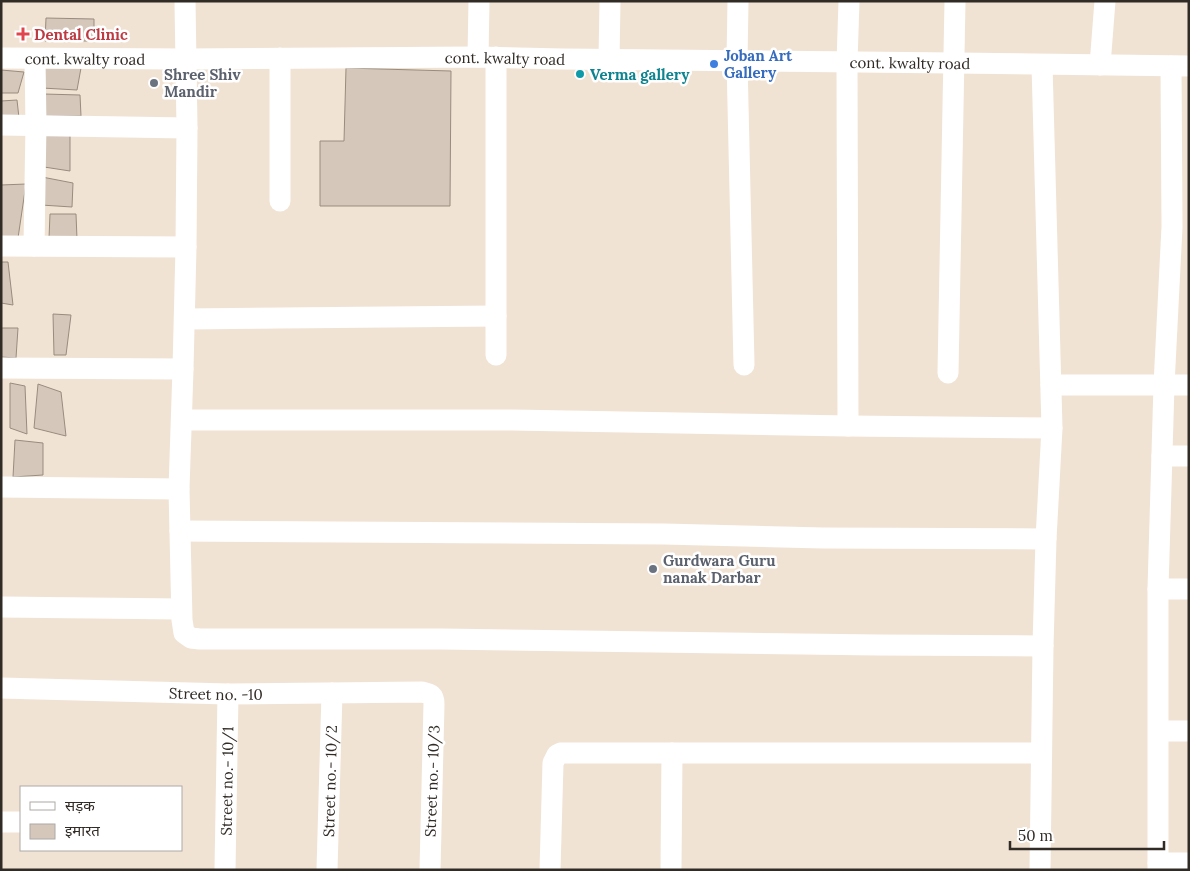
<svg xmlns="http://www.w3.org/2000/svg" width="1190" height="871" viewBox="0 0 1190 871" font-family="Lora,'Noto Sans Devanagari',serif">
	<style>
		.building { fill: #d5c7ba; stroke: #998c7f }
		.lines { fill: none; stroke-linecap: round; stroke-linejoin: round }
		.minor { stroke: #fff; stroke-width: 21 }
		.health-dot { fill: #e0444e; stroke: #fff; stroke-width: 2 }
		.shop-dot { fill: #3f7fe0; stroke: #fff; stroke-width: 2 }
		.culture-dot { fill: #0f9aa8; stroke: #fff; stroke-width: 2 }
		.worship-dot { fill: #6b7280; stroke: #fff; stroke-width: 2 }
		.labels { text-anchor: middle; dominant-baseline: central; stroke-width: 5; stroke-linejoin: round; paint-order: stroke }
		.health-label { font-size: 15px; font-weight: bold; fill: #be3a42; stroke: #fff; text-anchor: start }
		.shop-label { font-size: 15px; font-weight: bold; fill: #366cbe; stroke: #fff; text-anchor: start }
		.street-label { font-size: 15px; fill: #312b26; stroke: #fff }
		.worship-label { font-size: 15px; font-weight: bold; fill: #5b616d; stroke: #fff; text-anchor: start }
		.culture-label { font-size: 15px; font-weight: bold; fill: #0d838f; stroke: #fff; text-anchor: start }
	</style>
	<rect width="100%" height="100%" fill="#f1e3d4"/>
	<path class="building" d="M46,18L94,19V41H45Z
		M42,67L81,68L77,90L42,88Z
		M346,68L451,71L450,206H320V141H344Z
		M1,70L24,72L18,93H1Z
		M44,94L80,95L81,116H42Z
		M17,100L19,118H1V101Z
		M45,132L70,135V171L44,167Z
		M42,177L73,183L72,207L41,205Z
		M26,184L18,238H1V185Z
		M50,214H76L77,239L49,238Z
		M1,262H8L13,305L1,303Z
		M53,314L71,315L66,355H54Z
		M1,328H18L16,358L1,357Z
		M10,383L25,386L27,434L10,428Z
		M38,384L61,392L66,436L34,428Z
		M15,440L43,443V475L13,477Z"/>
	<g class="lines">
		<g class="minor">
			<path d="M185,1L187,128L186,247L183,369L179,489L182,620L184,633L191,638L200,639H441L879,645L1043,646"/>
			<path d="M738,1L737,61L744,365"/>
			<path d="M478,57L479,1"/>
			<path id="s1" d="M1,58L186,59L478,57L562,59L954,63L1189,66"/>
			<path d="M609,60L610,1"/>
			<path d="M1100,65L1105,1"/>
			<path d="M1,125L187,128"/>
			<path d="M280,201V58"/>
			<path d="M1,246L186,247"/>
			<path d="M34,246L36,125L35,59"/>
			<path d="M185,319L496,316"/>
			<path d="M496,355V57"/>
			<path d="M1,368L183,369"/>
			<path d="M948,373L955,1"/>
			<path d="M1051,385H1189"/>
			<path d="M182,420H512L848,426L1052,428"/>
			<path d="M848,426L847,62L849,1"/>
			<path d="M1162,456H1189"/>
			<path d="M1,487L179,489"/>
			<path d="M180,531L664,534L823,538L1046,539"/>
			<path d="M1158,589H1189"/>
			<path d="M1,607L181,609"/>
			<path id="s2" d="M1,688L228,694L422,692C431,694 434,695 434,704L430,870"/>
			<path d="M1159,731H1189"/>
			<path d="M1,822H21"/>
			<path d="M1158,863H1189"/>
			<path id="s3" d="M225,870L228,694"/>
			<path id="s4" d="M327,870L332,693"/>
			<path d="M550,870L553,763L557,755L561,753H1041"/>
			<path d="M671,870L672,753"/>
			<path d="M1040,870L1043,646L1046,539L1052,428L1042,65"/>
			<path d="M1158,870V589L1164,385L1172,227L1171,66"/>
		</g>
	</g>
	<path class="health-dot" d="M20.5 26.5h5v5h5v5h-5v5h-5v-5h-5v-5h5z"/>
	<circle class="shop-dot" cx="714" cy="64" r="5"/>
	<circle class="culture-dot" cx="580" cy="74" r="5"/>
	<g class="worship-dot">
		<circle cx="154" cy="83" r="5"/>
		<circle cx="653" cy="569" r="5"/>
	</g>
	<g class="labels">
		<g class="health-label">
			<text x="34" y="34">Dental Clinic</text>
		</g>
		<g class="shop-label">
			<text x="724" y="55">Joban Art<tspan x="724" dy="17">Gallery</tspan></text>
		</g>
		<g class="street-label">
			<text stroke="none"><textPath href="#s1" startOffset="504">cont. kwalty road</textPath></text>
			<text stroke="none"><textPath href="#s1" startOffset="84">cont. kwalty road</textPath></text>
			<text stroke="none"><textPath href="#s1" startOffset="909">cont. kwalty road</textPath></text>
			<text stroke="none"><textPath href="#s2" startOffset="215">Street no. -10</textPath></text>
			<text stroke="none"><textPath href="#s4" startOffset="89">Street no.- 10/2</textPath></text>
			<text transform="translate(432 781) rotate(-88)">Street no.- 10/3</text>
			<text stroke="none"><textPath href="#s3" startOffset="89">Street no.- 10/1</textPath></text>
		</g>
		<g class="worship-label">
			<text x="164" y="74">Shree Shiv<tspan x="164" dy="17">Mandir</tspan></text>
			<text x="663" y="560">Gurdwara Guru<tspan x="663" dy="17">nanak Darbar</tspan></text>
		</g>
		<g class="culture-label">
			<text x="590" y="74">Verma gallery</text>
		</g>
	</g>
	<rect width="1190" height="871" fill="none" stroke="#312b26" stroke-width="5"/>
	<rect x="20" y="786" width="162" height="65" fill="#ffffff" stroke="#adaaa8"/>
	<rect x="30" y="802" width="25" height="8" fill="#ffffff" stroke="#adaaa8"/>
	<text x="65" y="811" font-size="15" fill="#312b26">सड़क</text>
	<rect x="30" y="824" width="25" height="15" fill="#d5c7ba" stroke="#adaaa8"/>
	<text x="65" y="836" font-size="15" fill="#312b26">इमारत</text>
	<path d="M1010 841v8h154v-8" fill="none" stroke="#312b26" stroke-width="2.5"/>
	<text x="1018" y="841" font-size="15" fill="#312b26" stroke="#ffffff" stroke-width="4" paint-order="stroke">50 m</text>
</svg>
